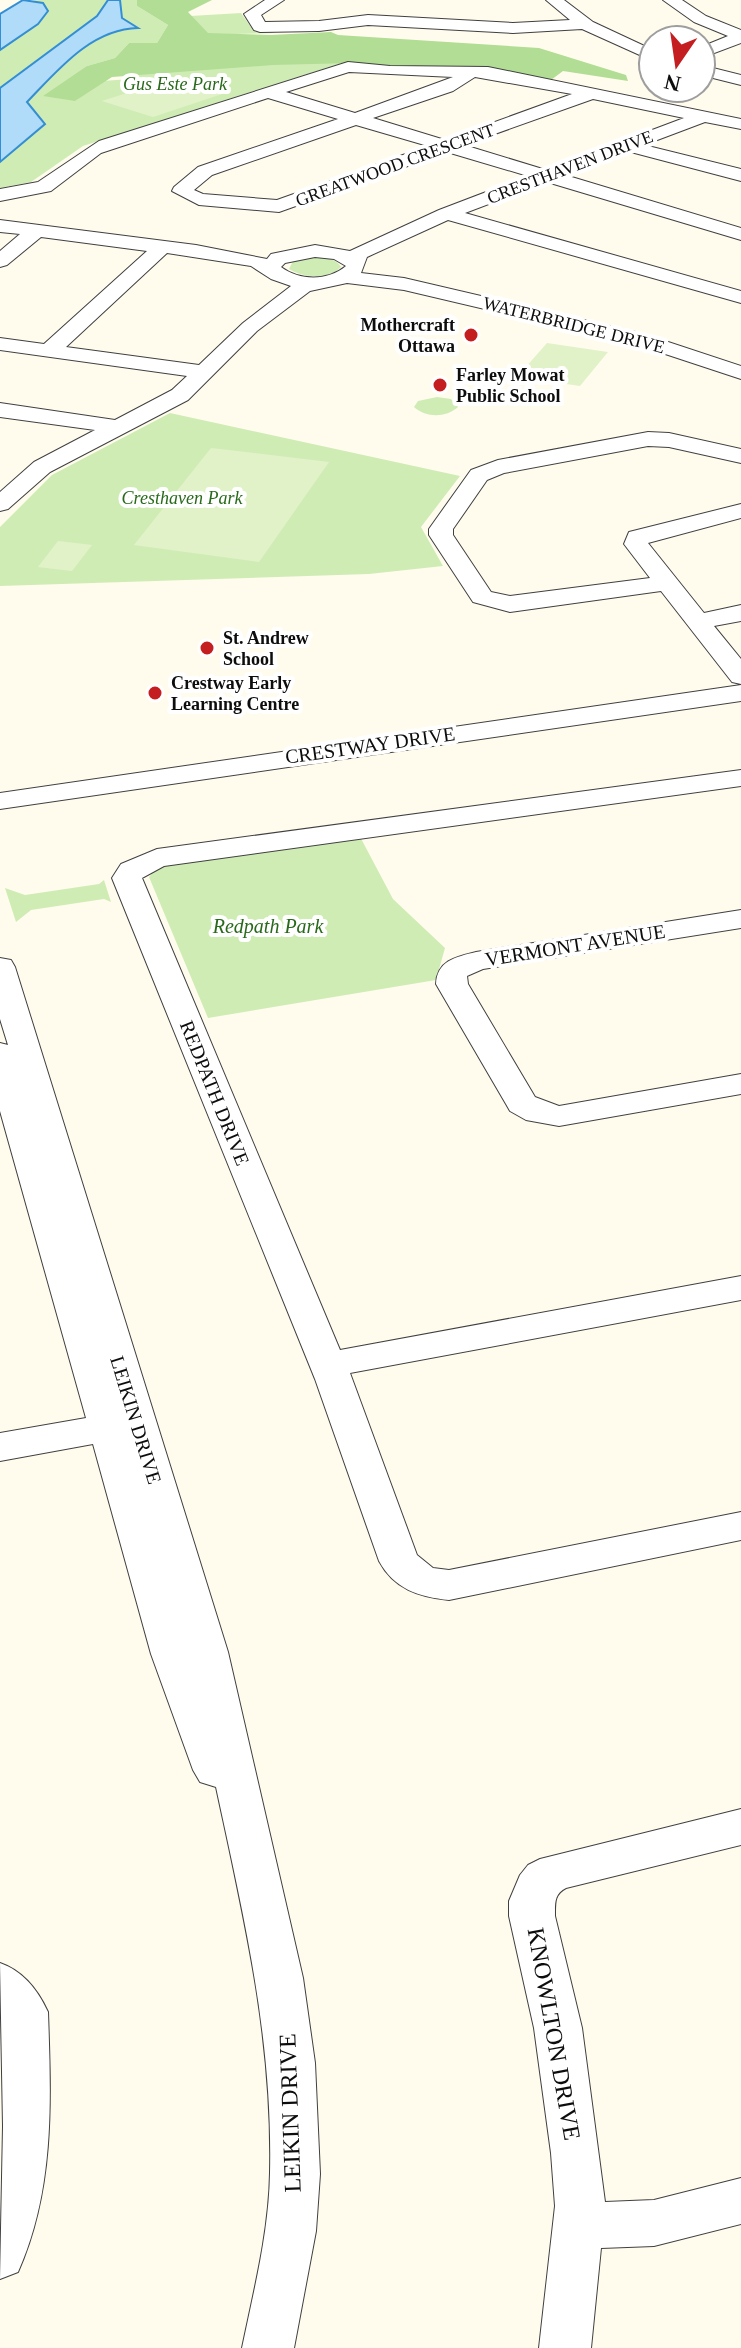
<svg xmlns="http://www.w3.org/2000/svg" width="741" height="2348" viewBox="0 0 741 2348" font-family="'Times New Roman',serif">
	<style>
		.green { fill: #d0ecb5 }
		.forest { fill: #b2dd94 }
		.pitch { fill: #e2f2c8 }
		.water { fill: #b0dbf9; stroke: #338ed4; stroke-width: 2 }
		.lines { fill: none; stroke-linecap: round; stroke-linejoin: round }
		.minor-casing { stroke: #404040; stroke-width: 2 }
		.minor { fill: #fff; fill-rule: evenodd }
		.poi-dot { fill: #c51e20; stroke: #fff; stroke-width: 3 }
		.labels { text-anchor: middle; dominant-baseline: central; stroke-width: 8; stroke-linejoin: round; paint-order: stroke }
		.far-park-label { font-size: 18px; font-style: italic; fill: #28691a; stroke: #fff }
		.far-street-label { font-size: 18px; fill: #0d0d0d; stroke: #fff }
		.far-poi-label { font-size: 18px; font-weight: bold; fill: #0d0d0d; stroke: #fff; text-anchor: start }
		.street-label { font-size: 20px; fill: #0d0d0d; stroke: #fff }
		.park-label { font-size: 20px; font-style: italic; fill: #28691a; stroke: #fff }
		.near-street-label { font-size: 24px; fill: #0d0d0d; stroke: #fff }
	</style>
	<rect width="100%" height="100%" fill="#fffcee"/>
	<path class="green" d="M32,0H108L97,16L0,88V50L38,24L43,3Z
		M120,0H137V6L168,25L157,43H129L115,58L87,66L75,101L101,81L132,79L168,51L345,62L83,146L31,182L0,188V162L45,124L26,102C58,70 89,32 137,27L122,18Z
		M241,13L251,27L275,33L194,35L190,16Z
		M305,257C318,257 334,255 341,267C329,280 303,278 289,269L293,261Z
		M437,397L451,399L458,407C446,418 426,418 414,407L418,401Z
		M170,413L460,476L421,527L443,566L369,574L0,586V527L52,475Z
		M357,831L393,899L445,948L436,980L208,1018L149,877L165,858Z
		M104,880L111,902L104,899L31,910L16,922L5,888L25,895L99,884Z"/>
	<path class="forest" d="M137,0H212L188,12L208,33L271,35L331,32L338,35L539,48L626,75L628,81L563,71L551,80L470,66L395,69L353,63L273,65L112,77L75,101L43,96L87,66L115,58L129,43H157L168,25L137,6Z"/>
	<path class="pitch" d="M177,77L228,92L153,117L102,101Z
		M547,343L608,352L580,386L517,377Z
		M211,448L329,462L259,562L134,545Z
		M58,541L92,545L72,571L38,567Z"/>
	<path class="water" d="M23,0L43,3L48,11L38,24L0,50V14Z
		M108,0H120L122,18L138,28C91,29 58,70 27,102L45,124L0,162V88L97,16Z"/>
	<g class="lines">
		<g class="minor-casing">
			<path id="minor" d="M265,0H284L261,15L265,22L319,21L368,15L513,23L570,20L546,0H564L593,22L653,50V61L582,29L513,33L368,25L319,31L260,32L254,30L244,14Z
				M663,0H682L706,16L741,30V43L701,58V47L728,36L694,22Z
				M348,62L390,66L488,67L741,119V129L705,122L644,145L741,169V181L627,151L565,175L741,228V240L547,182L465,213L741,291V303L448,220L367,257L361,273L404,278L644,334L741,366V379L638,345L404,290L347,283L310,291L257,331L188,400L50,472L8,509L0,511V492L34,462L95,430L0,417V403L115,420L172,390L187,376L0,350V338L44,344L147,251L41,237L7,265L0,267V251L20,234L0,232V220L196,245L267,259L271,254L315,245L350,251L439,210L528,176L447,152L279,212L199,205L172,191L174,187L198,167L338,119L268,98L101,153L51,191L0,201V189L38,182L99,141ZM349,72L453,77L355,113L286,92ZM475,77L572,94L445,140L373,118L453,91ZM593,99L684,118L546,170L464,145ZM356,125L428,146L277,200L203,194L194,190L212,175ZM167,253L251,266L271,279L291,286L243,323L199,365L66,347ZM315,257L334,259L346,266C328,281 300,281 281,267L285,263Z
				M701,65L741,75V85L701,75Z
				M648,432L669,433L741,449V463L669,447L648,446L504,473L487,480L453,529V535L491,592L510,596L650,578L624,544L629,532L741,504V518L648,543L704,613L741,605V621L714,626L741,659V684L732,682L661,591L510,612L473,602L429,535V529L471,470L498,460Z
				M741,685V701L0,809V793Z
				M741,770V786L164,866L142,878L340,1350L741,1276V1300L350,1373L417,1555L433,1568L449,1570L741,1512V1540L449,1600C419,1597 394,1589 379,1561L315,1379L112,878L121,864L157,849Z
				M741,910V928L483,969L467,976L468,984L535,1097L559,1106L741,1074V1094L559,1126L526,1120L510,1111L506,1104L436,984C437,961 455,957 476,952Z
				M0,958L11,960L15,967L228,1652L303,1978L315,2063L320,2174L316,2231L294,2348H242C254,2290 269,2232 270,2173C273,2038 244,1918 216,1787L200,1782L193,1770L151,1654L93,1444L0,1461V1433L86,1418L0,1111V1043L8,1045L0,1019Z
				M741,1809V1845L566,1888C554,1894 555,1903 555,1916L582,2028L605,2202L654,2200L741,2178V2224L654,2246L601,2248L591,2348H539L555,2206L551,2153L534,2028L509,1916V1901L520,1875L528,1865L540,1859Z
				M0,1963C23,1971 38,1990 48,2012C51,2101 55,2189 18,2272L0,2279L3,2126Z"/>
		</g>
		<use href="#minor" class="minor"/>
	</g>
	<g class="poi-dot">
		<circle cx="471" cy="335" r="8"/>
		<circle cx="440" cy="385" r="8"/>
		<circle cx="207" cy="648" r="8"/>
		<circle cx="155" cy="693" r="8"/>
	</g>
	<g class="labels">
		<g class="far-park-label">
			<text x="175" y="84">Gus Este Park</text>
			<text x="182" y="498">Cresthaven Park</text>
		</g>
		<g class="far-street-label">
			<text transform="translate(395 165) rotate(-20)">GREATWOOD CRESCENT</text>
			<text transform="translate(570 167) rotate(-21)">CRESTHAVEN DRIVE</text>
			<text transform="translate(574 325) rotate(14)">WATERBRIDGE DRIVE</text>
		</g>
		<g class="far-poi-label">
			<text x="455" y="325" text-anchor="end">Mothercraft<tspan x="455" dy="21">Ottawa</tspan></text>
			<text x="456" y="375">Farley Mowat<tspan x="456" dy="21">Public School</tspan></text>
			<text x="223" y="638">St. Andrew<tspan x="223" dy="21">School</tspan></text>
			<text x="171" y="683">Crestway Early<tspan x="171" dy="21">Learning Centre</tspan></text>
		</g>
		<g class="street-label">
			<text transform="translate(370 745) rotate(-8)">CRESTWAY DRIVE</text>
			<text transform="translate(575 945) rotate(-9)">VERMONT AVENUE</text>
			<text transform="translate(215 1093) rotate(68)">REDPATH DRIVE</text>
			<text transform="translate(136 1420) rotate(73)">LEIKIN DRIVE</text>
		</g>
		<g class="park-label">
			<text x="268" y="926">Redpath Park</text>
		</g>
		<g class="near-street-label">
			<text transform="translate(554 2034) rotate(80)">KNOWLTON DRIVE</text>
			<text transform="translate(290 2113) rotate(-92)">LEIKIN DRIVE</text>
		</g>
	</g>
	<g transform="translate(677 64) rotate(193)"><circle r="38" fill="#ffffff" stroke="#9e9e9e" stroke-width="2"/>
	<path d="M0-6L14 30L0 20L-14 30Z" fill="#c51e20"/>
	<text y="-12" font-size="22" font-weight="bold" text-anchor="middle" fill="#0d0d0d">N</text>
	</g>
</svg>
